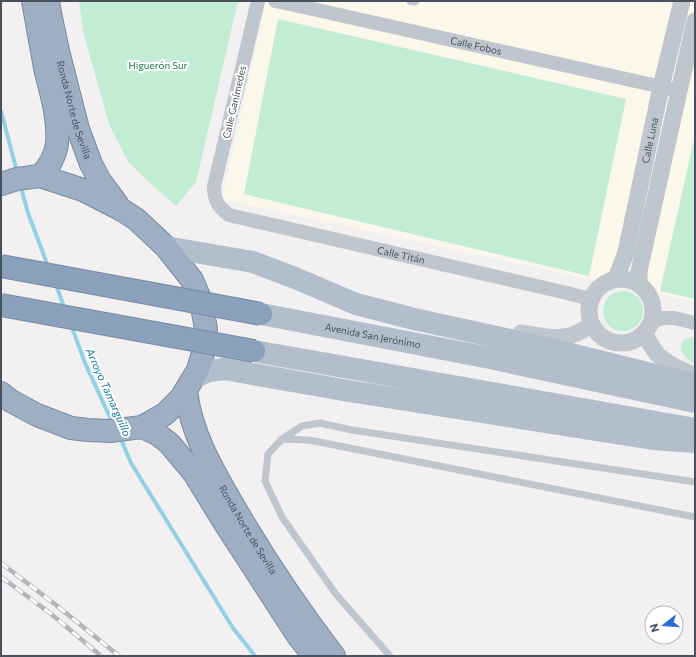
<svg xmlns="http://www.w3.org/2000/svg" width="696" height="657" viewBox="0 0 696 657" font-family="Commissioner,sans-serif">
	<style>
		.commercial { fill: #fbf7eb }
		.green { fill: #c2ecd4 }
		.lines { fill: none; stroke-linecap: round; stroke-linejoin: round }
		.stream { stroke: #92d0e5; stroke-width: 4 }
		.trunk-casing { stroke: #778ba6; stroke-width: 24 }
		.service { stroke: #bfc6cd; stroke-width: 7 }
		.minor { stroke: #bfc6cd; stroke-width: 14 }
		.tertiary { stroke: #bfc6cd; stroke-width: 17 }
		.primary { stroke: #b2becc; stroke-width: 22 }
		.trunk { stroke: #9eafc3; stroke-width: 22 }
		.rail-casing { stroke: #b2b5b9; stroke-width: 4.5 }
		.rail { stroke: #fff; stroke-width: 3; stroke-dasharray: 9; stroke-linecap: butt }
		.motorway-bridge-casing { stroke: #778ba6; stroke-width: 24; stroke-linecap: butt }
		.motorway-bridge { stroke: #8ba0ba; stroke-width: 22 }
		.labels { text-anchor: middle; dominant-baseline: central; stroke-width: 4; stroke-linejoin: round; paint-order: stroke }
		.street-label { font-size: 10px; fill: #49525c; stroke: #fff }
		.park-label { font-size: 10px; fill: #1f7850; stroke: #fff }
		.water-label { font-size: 11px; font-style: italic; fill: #187da0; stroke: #fff }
	</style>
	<rect width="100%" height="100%" fill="#f2f0f0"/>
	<path class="commercial" d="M266,1H695V302L222,199Z"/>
	<path class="green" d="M79,1H238L196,182L176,206L152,185L129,163L109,124L83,31Z
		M278,19L626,99L589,276L244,194Z
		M695,135V299L660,291Z
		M603 311a20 20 0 1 1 40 0a20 20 0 1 1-40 0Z
		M692,337L695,338V364C682,358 672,341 692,337Z"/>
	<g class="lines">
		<path class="stream" d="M1,111L17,172
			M20,184L28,213L49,269
			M55,282L65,310
			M71,325L85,363L113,424
			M120,437L131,463L233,628L255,656"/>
		<g class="trunk-casing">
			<g id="trunk">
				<path d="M33,1C37,23 41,46 45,68C51,92 59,118 57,144C55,157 49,167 40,176"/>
				<path id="s5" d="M48,1L50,13L58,51L78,129L91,164L100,181L117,204"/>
				<path d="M1,184L17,179L40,176L83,190L122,210L136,219L166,247L192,280L201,301L206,329L203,353L198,370L181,398L165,414L142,427L110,431L88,430L71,428L37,415L11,401L1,393"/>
				<path id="s6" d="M186,391C191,433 212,469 233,505C263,557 297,608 334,656"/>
				<path d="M142,427L157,434L169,443L194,473L224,522L298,636L314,656"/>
			</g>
		</g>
		<path class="service" d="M410,1L415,2L416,1
			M282,439L302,426L320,423L352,430L695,482
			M390,656L335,593L282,517L265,481L268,454L282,439L309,440L695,517"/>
		<g class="minor">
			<path id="s1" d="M258,1L214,186C214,200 218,207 229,215L567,293L590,299"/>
			<path id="s2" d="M275,1L299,6L671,89"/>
			<path d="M651,322L663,318H674L695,323"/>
		</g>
		<g class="tertiary">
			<circle cx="621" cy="311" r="32"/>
			<path id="s3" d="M616,279L626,252L661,87L682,1"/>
			<path d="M639,284V271L679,91L695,21"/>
			<path d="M521,333C536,335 553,340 569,336C577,334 585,329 592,325"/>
			<path d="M644,333C648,340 652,348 658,355C668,364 682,371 695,375"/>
		</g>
		<g class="primary">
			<path d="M166,247L253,262L295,278L356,304L414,319L542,347L647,373L695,384"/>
			<path id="s4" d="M261,314L485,357L695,402"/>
			<path d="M254,351L695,429"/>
			<path d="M193,378L209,371L224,369L349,391L653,439L695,442"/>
		</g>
		<use href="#trunk" class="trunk"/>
		<g class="rail-casing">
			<path id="rail" d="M1,563L56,605L119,656
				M1,577L50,613L101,656"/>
		</g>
		<use href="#rail" class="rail"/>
		<g class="motorway-bridge-casing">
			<path id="motorway-bridge" d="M1,266L261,314
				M1,305L254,351"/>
		</g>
		<use href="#motorway-bridge" class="motorway-bridge"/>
	</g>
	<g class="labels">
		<g class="street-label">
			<text stroke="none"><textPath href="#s2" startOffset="206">Calle Fobos</textPath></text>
			<text transform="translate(234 102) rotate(-77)">Calle Ganímedes</text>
			<text stroke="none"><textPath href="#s5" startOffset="112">Ronda Norte de Sevilla</textPath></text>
			<text stroke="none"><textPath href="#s3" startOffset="143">Calle Luna</textPath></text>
			<text stroke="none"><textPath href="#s1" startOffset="401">Calle Titán</textPath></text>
			<text stroke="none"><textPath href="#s4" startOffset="114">Avenida San Jerónimo</textPath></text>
			<text stroke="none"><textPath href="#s6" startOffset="153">Ronda Norte de Sevilla</textPath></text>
		</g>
		<g class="park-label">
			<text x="158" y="65">Higuerón Sur</text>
		</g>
		<g class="water-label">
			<text transform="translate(109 392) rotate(66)">Arroyo Tamarguillo</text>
		</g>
	</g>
	<rect width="696" height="657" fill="none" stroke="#49525c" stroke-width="4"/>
	<g transform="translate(664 625) rotate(253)"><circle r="19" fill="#ffffff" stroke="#b6babe"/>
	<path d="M0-3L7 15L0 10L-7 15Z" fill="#276bd5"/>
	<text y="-6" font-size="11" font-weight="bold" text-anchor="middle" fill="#49525c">N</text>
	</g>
</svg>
